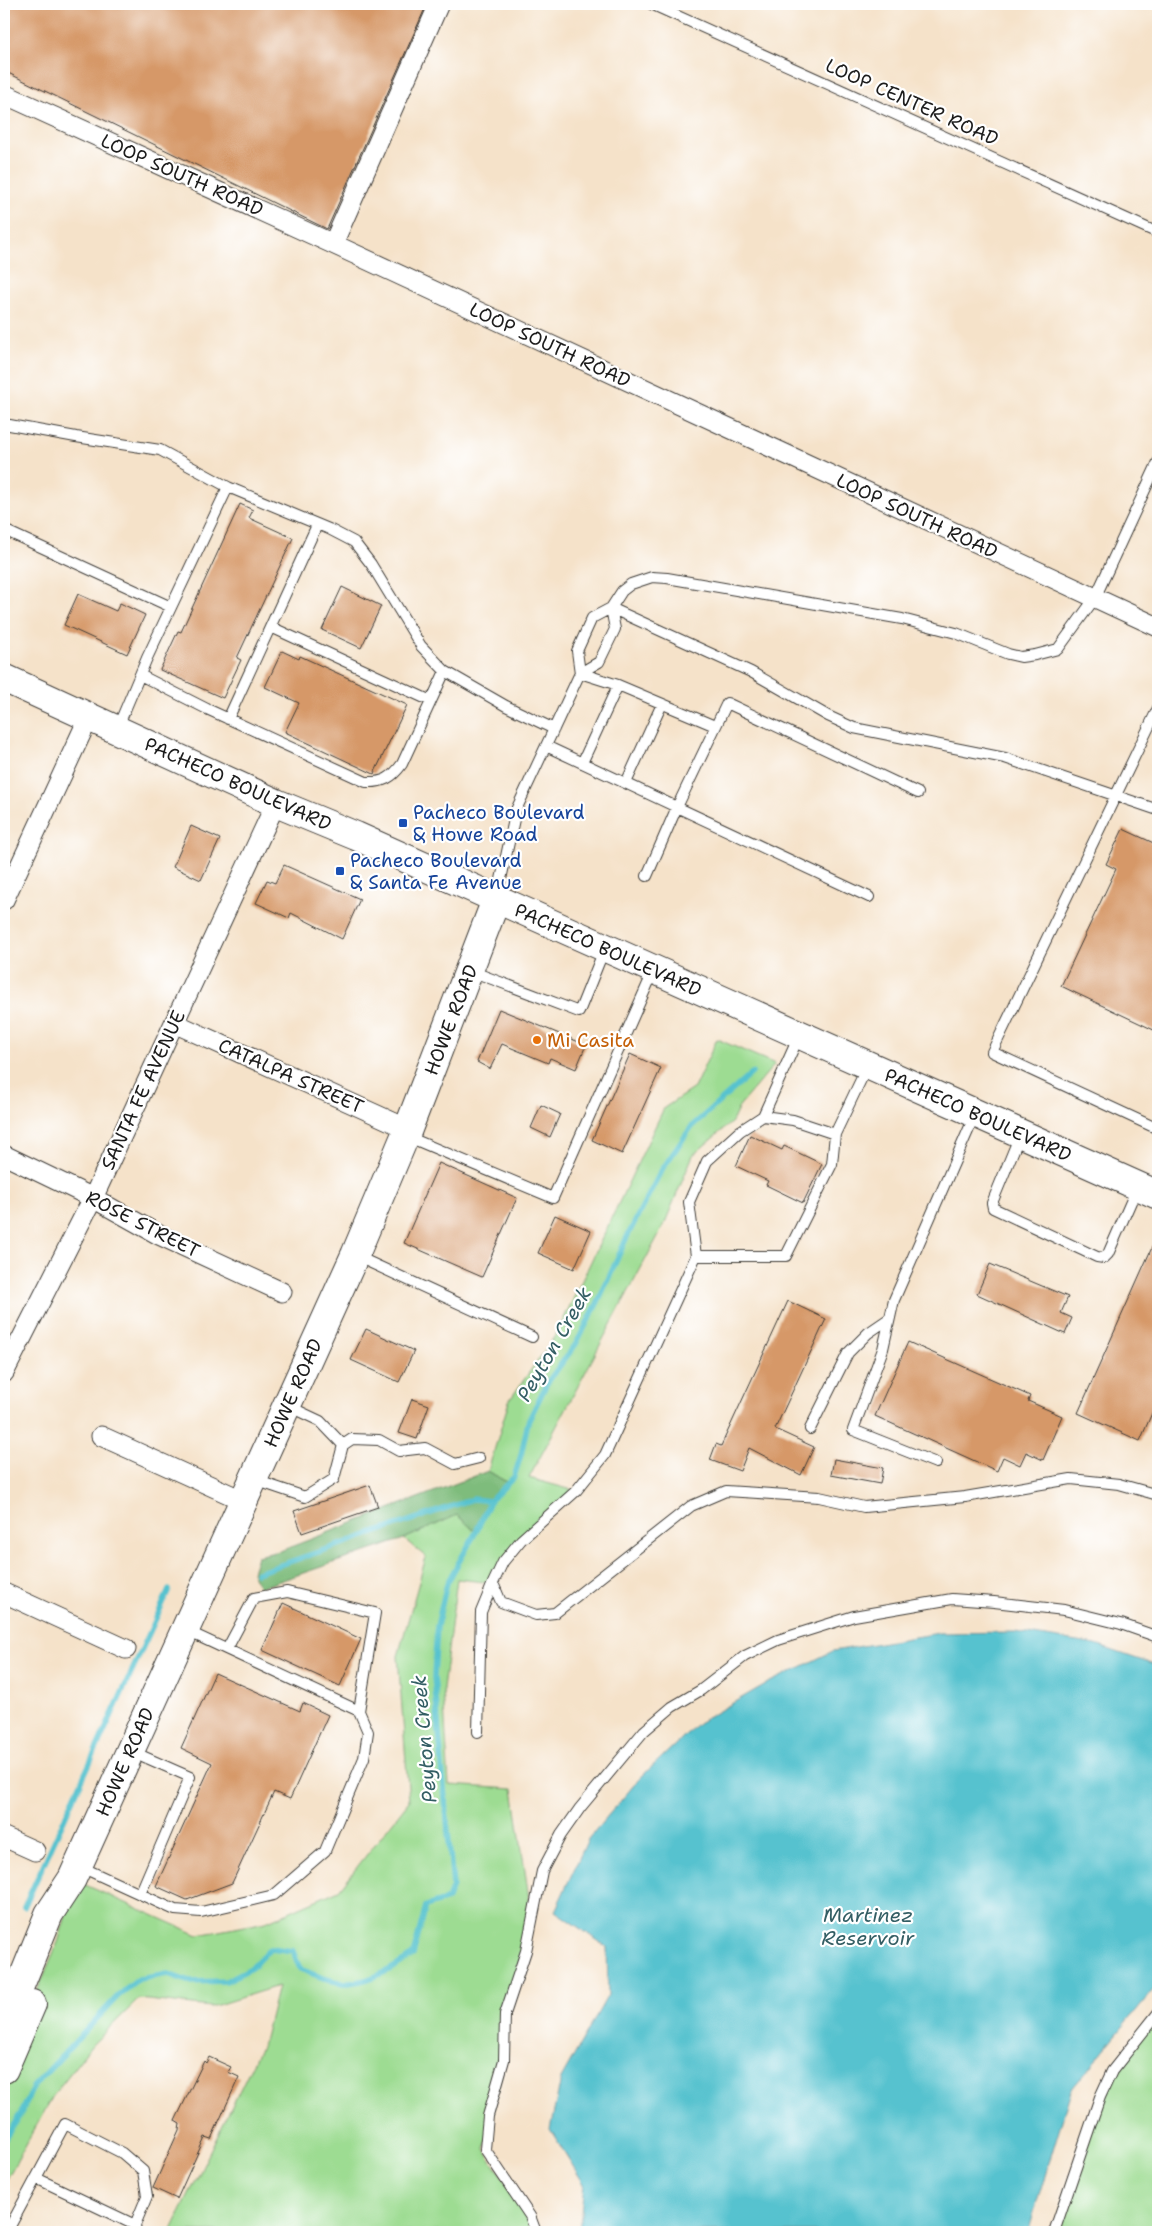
<svg xmlns="http://www.w3.org/2000/svg" width="1162" height="2236" viewBox="0 0 1162 2236" font-family="'Shantell Sans',sans-serif">
	<style>
		.green { fill: #9ddc92; stroke: #5c7c57 }
		.forest { fill: #7ebc7c; stroke: #4d6c4c }
		.water { fill: #56c2cf; stroke: #396f76 }
		.lines { fill: none; stroke-linecap: round; stroke-linejoin: round }
		.stream { stroke: #56c2cf; stroke-width: 5.5 }
		.building { fill: #d69868 }
		.lane-casing { stroke: #3d3a36; stroke-width: 12 }
		.street-casing { stroke: #3d3a36; stroke-width: 21 }
		.secondary-casing { stroke: #3d3a36; stroke-width: 30 }
		.lane { stroke: #fff; stroke-width: 10 }
		.street { stroke: #fff; stroke-width: 19 }
		.secondary { stroke: #fff; stroke-width: 28 }
		.transit-dot { fill: #1a4fb4; stroke: #fff; stroke-width: 2 }
		.food-dot { fill: #e8710a; stroke: #fff; stroke-width: 2 }
		.labels { text-anchor: middle; dominant-baseline: central; stroke-width: 4.5; stroke-linejoin: round; paint-order: stroke }
		.street-label { font-size: 19px; fill: #1c1c1c; stroke: #fff }
		.transit-label { font-size: 19px; fill: #164399; stroke: #fff; text-anchor: start }
		.food-label { font-size: 19px; fill: #c56008; stroke: #fff; text-anchor: start }
		.water-label { font-size: 20px; font-style: italic; fill: #335e64; stroke: #fff }
	</style>
	<rect width="100%" height="100%" fill="#fff"/>
	<filter id="ink" filterUnits="userSpaceOnUse"><feTurbulence type="fractalNoise" baseFrequency=".02" numOctaves="2"/><feDisplacementMap in="SourceGraphic" scale="10" xChannelSelector="R" yChannelSelector="G"/><feConvolveMatrix kernelMatrix="1 2 1 2 8 2 1 2 1" color-interpolation-filters="sRGB"/></filter>
	<filter id="wash" filterUnits="userSpaceOnUse"><feTurbulence type="fractalNoise" baseFrequency=".0096" numOctaves="4" result="noise"/><feDisplacementMap in="SourceGraphic" scale="20" xChannelSelector="R" yChannelSelector="G"/><feGaussianBlur stdDeviation="1.12" result="paint"/><feColorMatrix in="noise" values="0 0 0 0 0 0 0 0 0 0 0 0 0 0 0 0 0 1.4 0 .05"/><feComposite in="paint" operator="in"/></filter>
	<g filter="url(#wash)">
		<rect width="100%" height="100%" fill="#f5e2c9"/>
		<path class="green" d="M717,1039L775,1064L740,1105L732,1122L693,1155L664,1225L529,1478L576,1491L521,1540L493,1583L457,1579L443,1689L449,1785L513,1789L532,1919L505,2014L504,2060L485,2149L536,2232H171L265,2038L278,1986L211,2007L139,1999L92,2045L54,2094L4,2184V2069L58,1942L65,1919L72,1879L198,1935L266,1922L339,1890L409,1801L398,1656L426,1557L404,1539L457,1515L476,1532L490,1501L508,1483L488,1471L509,1401L557,1333L664,1108L694,1088Z
			M1158,2013V2232H1054L1100,2097Z"/>
		<path class="forest" d="M488,1471L508,1483L490,1501L476,1532L457,1515L404,1539L259,1588L252,1572L257,1556L280,1551Z"/>
		<path class="water" d="M1015,1632L1096,1645L1158,1666V1984L1071,2090L1028,2232H579L584,2184L550,2129L561,2079L608,1995L607,1947L555,1911L588,1839L640,1778L698,1723L764,1685L833,1651L938,1633Z"/>
		<g class="lines">
			<path class="stream" d="M257,1573L473,1499L490,1501
				M24,1907L169,1590
				M4,2140L23,2110L33,2087L118,1996L139,1979L168,1974L190,1982L226,1981L251,1968L270,1948L293,1951L300,1969C313,1974 335,1984 349,1983C373,1981 394,1968 413,1955L426,1906L448,1899L453,1886L434,1677L437,1626L447,1583L476,1532L490,1501L514,1477L521,1455L528,1422L547,1383L576,1344L598,1302L626,1239L661,1171L692,1126L752,1073"/>
		</g>
		<g id="blocks">
			<path class="building" d="M4,4H427L327,229L4,71Z
				M240,504L253,510L249,518L293,538L237,658L241,660L223,698L160,670L178,631L181,632Z
				M342,587L381,606L361,648L322,630Z
				M78,594L116,611L120,603L145,615L127,654L64,625Z
				M282,651L299,659L300,656L407,705L374,774L285,732L299,703L265,687Z
				M191,826L220,839L201,880L173,867Z
				M1123,829L1158,845V1032L1061,986L1116,869L1106,864Z
				M284,865L360,899L342,939L291,913L289,918L256,903L267,880L275,883Z
				M499,1009L586,1045L576,1069L550,1058L548,1063L502,1044L490,1069L477,1062Z
				M630,1054L661,1068L622,1154L592,1140Z
				M541,1105L560,1114L550,1137L531,1128Z
				M750,1135L782,1150L784,1146L822,1164L803,1203L766,1185L768,1181L736,1166Z
				M439,1163L517,1198L482,1277L404,1243Z
				M555,1215L591,1231L574,1269L538,1253Z
				M1158,1234V1399L1140,1441L1078,1413Z
				M990,1264L1068,1297L1061,1313L1072,1318L1065,1334L977,1294Z
				M788,1301L826,1319L775,1429L814,1447L801,1475L749,1448L740,1471L710,1460L716,1444L721,1446Z
				M366,1329L414,1351L399,1382L351,1360Z
				M908,1342L1030,1396L1028,1401L1062,1416L1043,1460L1026,1452L1020,1465L1003,1457L997,1471L875,1416Z
				M412,1399L429,1405L417,1439L399,1433Z
				M834,1459L883,1468L880,1484L831,1475Z
				M370,1485L378,1507L302,1533L294,1511Z
				M283,1603L361,1639L340,1686L262,1650Z
				M215,1673L300,1711L303,1703L328,1715L290,1799L274,1792L232,1883L187,1900L156,1886L212,1763L181,1748Z
				M209,2057L231,2067L228,2072L239,2077L211,2139L205,2137L177,2199L153,2188L179,2130L180,2124L175,2121L204,2061L206,2063Z"/>
		</g>
	</g>
	<g filter="url(#ink)">
		<use href="#blocks" fill-opacity="0" stroke="#3d3a36" stroke-width="1"/>
		<g class="lines">
			<g class="lane-casing">
				<path id="lane" d="M651,4L1158,233
					M4,424L76,437L160,450L228,487
					M4,530L171,607
					M611,608L751,672L828,716L854,728L1005,758L1158,810
					M271,627L431,701
					M580,673L618,685L715,726
					M580,673L599,662L615,629L611,608
					M140,675L207,709L366,782C383,783 392,778 402,764L445,671
					M1158,708L992,1052L1158,1129
					M228,719L317,525
					M117,729L147,658L228,487L329,529L354,542L371,564L421,646L445,671L506,706L554,729
					M546,746L869,897
					M582,763L618,685
					M626,783L662,704
					M647,876L677,807L727,703L918,793
					M497,898L516,810L580,673L577,651L592,618L611,608L622,591L631,584L652,577L667,578L902,619L956,633L1008,654L1021,657L1035,655L1058,649L1095,598L1158,462
					M471,971L579,1012L604,950
					M799,1036L763,1116L740,1131L707,1161L689,1202L696,1256L605,1455L576,1491L521,1540L503,1562L493,1583L501,1602L536,1615L555,1613L691,1506L726,1491L819,1497L864,1507L965,1497L1071,1479L1119,1484L1158,1495
					M763,1116L793,1120L835,1134
					M1020,1135L992,1203L993,1208L1097,1257L1104,1258L1108,1254L1137,1188
					M406,1136L553,1198L654,970
					M356,1256L532,1337
					M696,1256H786L832,1164L835,1134L867,1067
					M810,1429L848,1353L868,1333L890,1318
					M343,1445L352,1439L379,1440L399,1451L425,1448L455,1464L479,1458
					M936,1463L853,1430L883,1349L894,1300L975,1115
					M255,1480L305,1497L334,1479L343,1445L320,1421L288,1406
					M227,1649L254,1598L287,1592L375,1613L359,1711
					M478,1732L481,1612L493,1583
					M131,1751L190,1777L140,1894
					M79,1866L175,1910L201,1912L274,1895L325,1851L364,1758L368,1732L359,1711L185,1630
					M36,2178L135,2225
					M7,2232L65,2124L122,2153L143,2171L147,2196L135,2225L136,2232
					M536,2232L530,2216L485,2149L488,2116L504,2060L505,2014L526,1951L542,1871L561,1835L580,1808L644,1731L672,1707L701,1690L745,1656L778,1640L854,1616L952,1599L994,1602L1064,1610L1121,1624L1158,1637
					M1054,2232L1100,2097L1112,2071L1158,2013"/>
			</g>
			<g class="street-casing">
				<path id="street" d="M4,94L333,244L1158,627
					M333,244L439,4
					M4,900L89,717
					M174,1023L408,1129
					M4,1155L93,1198L159,1235L282,1292
					M4,1373L93,1198L276,803
					M101,1436L244,1501
					M4,1593L126,1649
					M4,1837L35,1851"/>
			</g>
			<g class="secondary-casing">
				<path id="secondary" d="M4,678L276,803L356,836L1158,1195
					M4,2025L49,1914L72,1879L355,1255L408,1129L496,900
					M4,2069L32,2004"/>
			</g>
			<use href="#lane" class="lane"/>
			<use href="#street" class="street"/>
			<use href="#secondary" class="secondary"/>
		</g>
	</g>
	<g class="transit-dot">
		<rect x="398" y="818" width="10" height="10" rx="2.5"/>
		<rect x="335" y="866" width="10" height="10" rx="2.5"/>
	</g>
	<circle class="food-dot" cx="537" cy="1040" r="5"/>
	<g class="labels">
		<g class="street-label">
			<text transform="translate(912 102) rotate(24)">LOOP CENTER ROAD</text>
			<text transform="translate(182 175) rotate(24)">LOOP SOUTH ROAD</text>
			<text transform="translate(550 345) rotate(25)">LOOP SOUTH ROAD</text>
			<text transform="translate(917 516) rotate(25)">LOOP SOUTH ROAD</text>
			<text transform="translate(238 784) rotate(24)">PACHECO BOULEVARD</text>
			<text transform="translate(608 950) rotate(24)">PACHECO BOULEVARD</text>
			<text transform="translate(451 1020) rotate(-69)">HOWE ROAD</text>
			<text transform="translate(291 1076) rotate(24)">CATALPA STREET</text>
			<text transform="translate(143 1090) rotate(-65)">SANTA FE AVENUE</text>
			<text transform="translate(978 1115) rotate(24)">PACHECO BOULEVARD</text>
			<text transform="translate(143 1224) rotate(27)">ROSE STREET</text>
			<text transform="translate(293 1393) rotate(-66)">HOWE ROAD</text>
			<text transform="translate(125 1762) rotate(-66)">HOWE ROAD</text>
		</g>
		<g class="transit-label">
			<text x="413" y="812">Pacheco Boulevard<tspan x="413" dy="22">&amp; Howe Road</tspan></text>
			<text x="350" y="860">Pacheco Boulevard<tspan x="350" dy="22">&amp; Santa Fe Avenue</tspan></text>
		</g>
		<g class="food-label">
			<text x="547" y="1040">Mi Casita</text>
		</g>
		<g class="water-label">
			<text transform="translate(554 1344) rotate(-60)">Peyton Creek</text>
			<text transform="translate(424 1739) rotate(-95)">Peyton Creek</text>
			<text x="868" y="1915">Martinez<tspan x="868" dy="23">Reservoir</tspan></text>
		</g>
	</g>
	<rect width="1162" height="2236" fill="none" stroke="#fff" stroke-width="20"/>
</svg>
